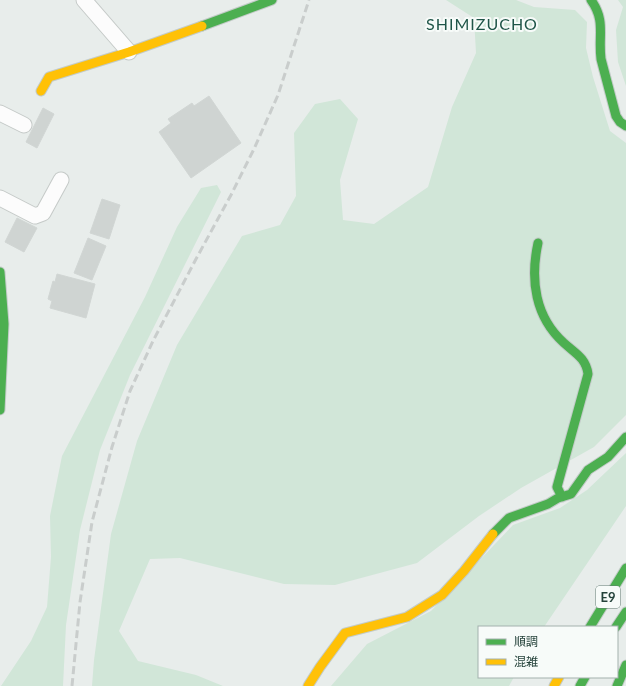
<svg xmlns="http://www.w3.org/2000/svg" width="626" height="686" viewBox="0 0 626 686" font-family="Lato,'Noto Sans JP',sans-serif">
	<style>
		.green { fill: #d1e6d8 }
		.building { fill: #cfd4d2; stroke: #d1d6d4 }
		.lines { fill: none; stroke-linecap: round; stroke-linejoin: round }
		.street-casing { stroke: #c5cac8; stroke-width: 17 }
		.fast-casing { stroke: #c3cbc8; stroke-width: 11 }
		.slow-casing { stroke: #c3cbc8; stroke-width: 11 }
		.street { stroke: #fcfcfc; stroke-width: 15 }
		.fast { stroke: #4caf50; stroke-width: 9 }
		.slow { stroke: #ffc107; stroke-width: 9 }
		.rail { stroke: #c9cdcc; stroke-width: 3; stroke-dasharray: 8 4; stroke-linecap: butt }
		.labels { text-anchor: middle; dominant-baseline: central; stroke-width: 4; stroke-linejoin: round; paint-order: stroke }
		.shield { fill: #f7fbf9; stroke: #637a73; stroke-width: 1 }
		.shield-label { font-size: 13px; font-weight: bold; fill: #24423a }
		.quarter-label { font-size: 16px; letter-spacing: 1px; fill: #1f5548; stroke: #f7fbf9 }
	</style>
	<rect width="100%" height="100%" fill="#e8edeb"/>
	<path class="green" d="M446,0H516L534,7L575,10L587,22L586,48L593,77L610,131L626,143V415L594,447L521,488L479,516L417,563L335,585L284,584L180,558L150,559L119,631L138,661L196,675L223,686H92L94,660L111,534L137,441L177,345L242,236L280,225L296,196L294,133L315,104L340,99L358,119L340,180L343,220L374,224L428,187L452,107L476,53L474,18Z
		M618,0H626V86L618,62L616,30L623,7Z
		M217,185L221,192L130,375L100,450L80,530L66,625L63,686H1L31,641L47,607L51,557L50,516L62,456L145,297L177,227L201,188Z
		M626,453V506L544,627H479V677H514L509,686H331L367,644L431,611L513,525L560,508L587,490Z"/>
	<path class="building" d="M209,96L241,143L191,178L159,132L171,123L168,119L192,103L194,106Z
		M43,108L54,114L37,148L26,142Z
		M102,199L120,205L109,239L90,233Z
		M17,218L37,228L24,252L5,242Z
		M88,238L106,246L92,280L74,273Z
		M57,274L95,284L86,318L50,308L52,301L48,299L53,281L55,282Z"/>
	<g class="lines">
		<g class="street-casing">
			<path id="street" d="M84,0L129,52
				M0,113L24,125
				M0,198L35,216L43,213L61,180"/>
		</g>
		<g class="fast-casing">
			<path id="fast" d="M591,0C606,21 598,35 601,59L616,116L620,122L626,126
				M202,26L272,0
				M538,243C530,280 535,317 564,343C575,353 586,358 588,374L557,487L562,497
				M0,272L4,324L0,410
				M493,534L509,518L548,504L558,498L571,494L588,470L608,457L626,437
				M590,627L626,568
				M616,627L626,612
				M580,686L585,677
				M617,686L626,665"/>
		</g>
		<g class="slow-casing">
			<path id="slow" d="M41,91L49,77L129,52L202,26
				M308,686L320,667L345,633L407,617L442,595L464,571L493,534
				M554,686L559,677"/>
		</g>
		<use href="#street" class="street"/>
		<use href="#fast" class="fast"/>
		<use href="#slow" class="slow"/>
		<path class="rail" d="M72,686L80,602L92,522L112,447L130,391L153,341L196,259L231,195L254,149L278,95L309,0"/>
	</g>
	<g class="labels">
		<rect class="shield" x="596" y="586" width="24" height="22" rx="3"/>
		<g class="shield-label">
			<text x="608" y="597">E9</text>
		</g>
		<g class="quarter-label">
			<text x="482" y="23">SHIMIZUCHO</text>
		</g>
	</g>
	<rect x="478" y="626" width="140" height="52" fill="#f7fbf9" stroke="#a3b1ad"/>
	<rect x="486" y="639" width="20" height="6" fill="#4caf50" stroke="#a3b1ad"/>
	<text x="514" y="646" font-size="12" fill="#24423a">順調</text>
	<rect x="486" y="659" width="20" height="6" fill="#ffc107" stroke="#a3b1ad"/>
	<text x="514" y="666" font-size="12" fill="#24423a">混雑</text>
</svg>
